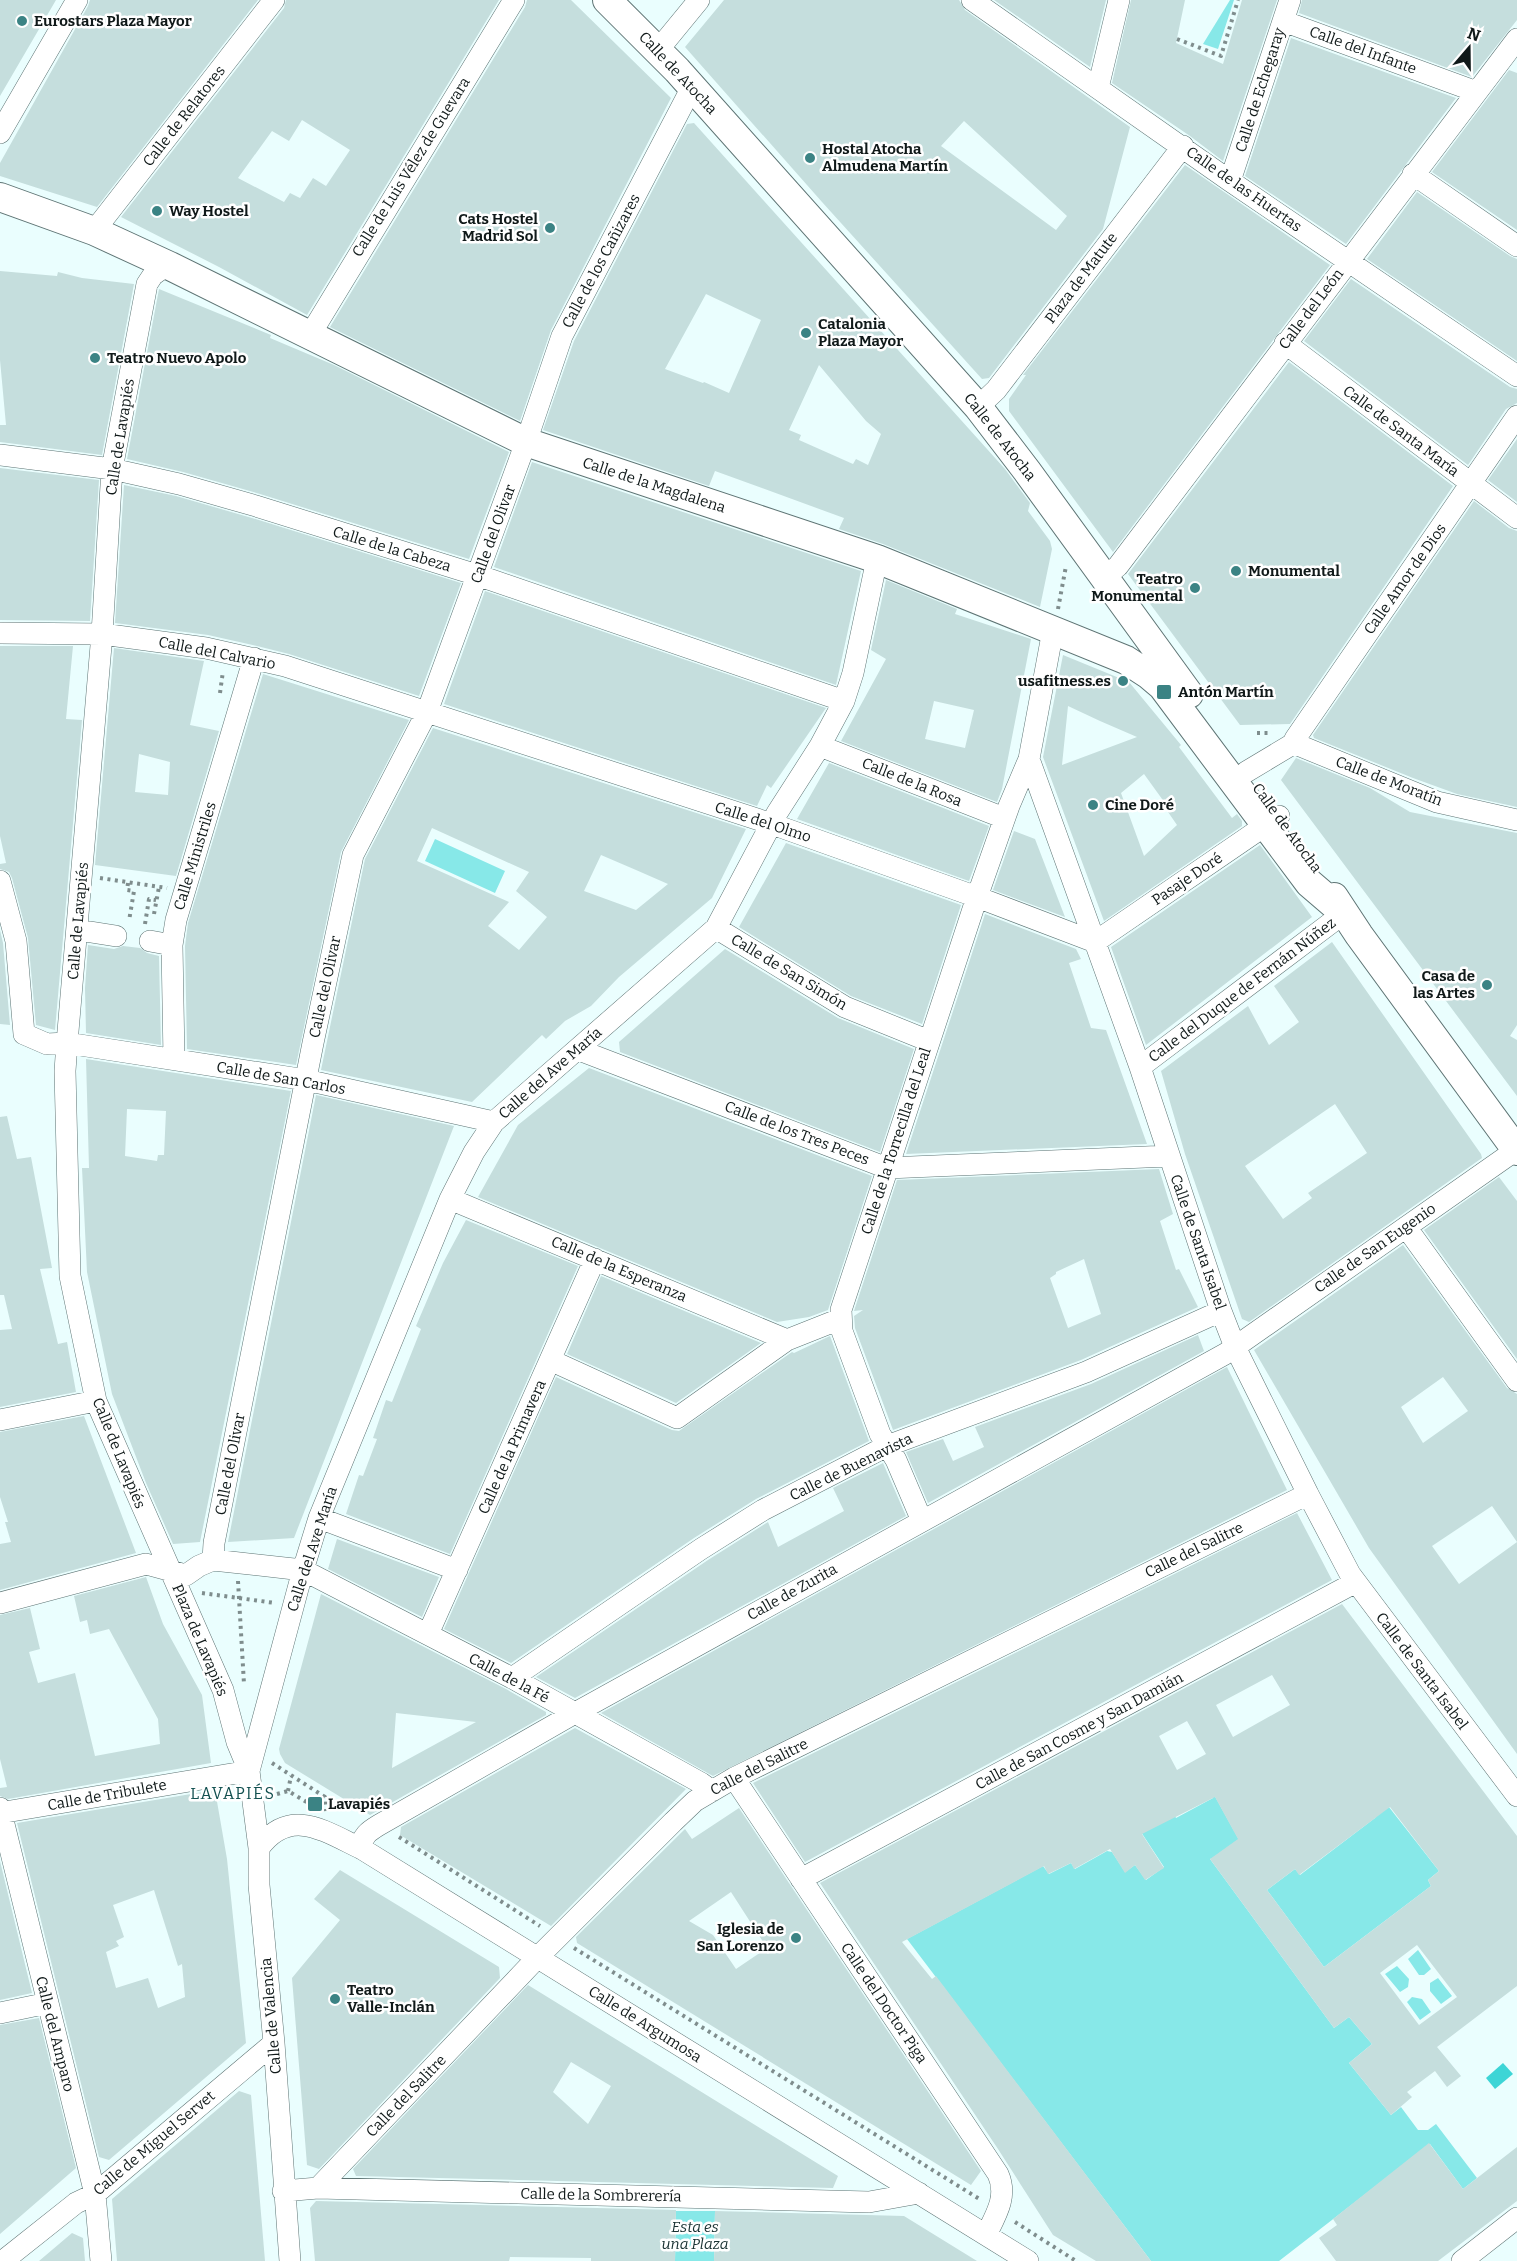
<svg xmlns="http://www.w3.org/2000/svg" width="1517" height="2261" viewBox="0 0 1517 2261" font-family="Bitter,serif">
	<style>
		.green { fill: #87e8e8 }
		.water { fill: #3dd5d6 }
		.building { fill: #c5dedd; fill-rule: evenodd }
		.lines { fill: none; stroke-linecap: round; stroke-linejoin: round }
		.street-casing { stroke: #5e7474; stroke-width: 22 }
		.secondary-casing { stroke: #5e7474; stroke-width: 30 }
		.path { stroke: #7f8d8d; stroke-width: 4; stroke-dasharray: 3 4.5; stroke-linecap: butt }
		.street { stroke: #fff; stroke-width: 21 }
		.secondary { stroke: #fff; stroke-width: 28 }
		.poi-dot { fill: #3b8384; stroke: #fff; stroke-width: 2 }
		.labels { text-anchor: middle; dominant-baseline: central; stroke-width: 5; stroke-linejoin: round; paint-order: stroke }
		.poi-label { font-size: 15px; font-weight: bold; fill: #101919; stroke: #fff; text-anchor: start }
		.street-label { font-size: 15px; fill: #101919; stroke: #fff }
		.park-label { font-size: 15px; font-style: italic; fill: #1a3233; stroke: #fff }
		.neighbourhood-label { font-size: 16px; letter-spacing: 1.5px; fill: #125050; stroke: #fff }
	</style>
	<rect width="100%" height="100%" fill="#eafefe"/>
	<path class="green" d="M1230,0H1234L1218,49L1203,44Z
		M435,839L505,871L495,893L425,861Z
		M1212,1791L1243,1847L1210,1859L1334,2028L1349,2017L1372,2044L1349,2063L1391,2115L1401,2107L1418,2130H1428L1436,2124L1477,2178L1463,2189L1430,2144L1279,2261H1151L907,1939L1043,1866L1049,1874L1071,1863L1075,1869L1107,1851L1112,1852L1125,1872L1135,1865L1146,1880L1164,1867L1141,1832L1175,1816L1176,1818L1213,1798L1210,1792Z
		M1385,1802L1439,1871L1428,1880L1431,1886L1324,1967L1267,1890L1295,1869L1300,1875L1375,1818Z
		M1418,1950L1431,1969L1424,1975H1419L1408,1959Z
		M1397,1966L1409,1979L1408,1987L1400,1992L1385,1974Z
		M1438,1978L1452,1996L1441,2004L1430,1991V1983Z
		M1412,1997L1422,1999L1431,2012L1420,2020L1407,2002Z
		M676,2211H715L714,2261H675Z"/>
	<path class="water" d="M1503,2063L1513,2074L1495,2089L1486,2078Z"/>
	<path class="building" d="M0,0H56L0,96Z
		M90,0H258L97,207L0,176V163L88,6Z
		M286,0H499L307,315L219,267L121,217L284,8ZM302,120L350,150L326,186L313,178L300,198L290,193L284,202L238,178L272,131L289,141Z
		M527,0H571L671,98L551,330L520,421L330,327L525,7Z
		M724,0H959L965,10L1130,127L1103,229L989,378L982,379L822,202L685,47ZM964,121L1067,216L1056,230L941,146Z
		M994,0H1106L1090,67Z
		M1131,0H1185L1176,43L1223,64L1242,0H1277L1223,161L1190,136L1112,83Z
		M1302,0H1517V20L1472,77L1299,13Z
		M1291,38L1456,98L1346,244L1245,176Z
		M1509,70L1517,73V230L1432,172Z
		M694,123L1005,469L1030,503L1028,511L1050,541L1052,549L1040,607L883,544L839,529L844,518L715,471L709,486L543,430L574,341L687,124ZM706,294L761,320L729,393L704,382L703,383L665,369ZM819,365L866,421L881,434L868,465L856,459L853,464L799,440L801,435L789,430Z
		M1185,165L1330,265L1113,552L1009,411V399L1026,375H1023Z
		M1417,192L1510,256L1517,259V361L1367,259Z
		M0,271L57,276L58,272L82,278L134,284L102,455L0,442V425H6L0,360Z
		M1351,279L1510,387L1517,389V403L1506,409L1468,465L1304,341Z
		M159,289L271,335L270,338L334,365L509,452L469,559L260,494L183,472L127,459Z
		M1289,362L1453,486L1290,724L1240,725L1128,574Z
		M1517,439V502L1488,480Z
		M532,462L861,571L836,685L494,567Z
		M0,468L99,480L90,621L0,620Z
		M124,485L176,496L252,518L461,583L419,696L289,654L257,646L208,635L115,623Z
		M1474,501L1509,528L1517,531V807L1457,794L1413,778L1314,738L1313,735Z
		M886,580L957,609L955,614L1031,639L1002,789L997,802L841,741L886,659L871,650ZM934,701L974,710L965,748L925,739Z
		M485,591L826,708L771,788L767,785L757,806L444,704Z
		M0,646H73L66,719L82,720L55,1030L36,1025L28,938L12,878L9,872L0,869V864L6,863L0,836Z
		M114,648L204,661L190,725L219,731L176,876L95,865ZM139,754L170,762L168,795L135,792Z
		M1063,655L1129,682L1181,745L1179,747L1232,818L1237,814L1242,821V826L1104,921L1043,757ZM1068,706L1100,721L1137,737L1062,765ZM1144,774L1170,810L1168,812L1177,825L1144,856L1121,793Z
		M263,674L409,720L341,852L296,1065L187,1049L185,946L188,923Z
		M433,728L746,829L712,898L619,977L591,1006L565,1021L546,1039L542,1035L472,1102L321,1070L365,859ZM432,828L529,872L516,891L547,917L519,950L488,926L509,902L417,861ZM601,855L636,870L668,884L636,910L584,891Z
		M1296,758L1370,788L1410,812L1517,833V1025L1510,1036L1517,1040V1096L1281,780Z
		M829,763L989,826L969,881L797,819Z
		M1014,831L1035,839L1065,917L993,890Z
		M786,843L961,905L922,1024L851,996L739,927Z
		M1260,845L1312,917L1146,1045L1111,947Z
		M985,914L1076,949L1081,959L1069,963L1091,1028L1106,1030L1147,1144L906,1154Z
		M0,930L3,943L10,1025L0,1024Z
		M1332,942L1481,1154L1482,1158L1249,1322L1242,1319L1185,1154L1161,1071L1248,1006L1269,1045L1299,1022L1274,986ZM1335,1104L1367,1153L1308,1193L1312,1198L1283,1219L1245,1166Z
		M88,945L114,949L123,946L140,948L147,953L159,956L161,1045L86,1033L85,988Z
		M725,949L838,1018L914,1049L880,1152L620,1052L619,1042Z
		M86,1059L291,1091L200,1542L173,1544L146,1483L112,1394L87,1272L82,1168H89ZM127,1109L166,1111L164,1155H158L157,1161L125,1156Z
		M589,1068L872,1176L828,1310L809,1317L777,1322L478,1197L518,1125Z
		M316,1095L454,1126L294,1538L228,1542Z
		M7,1116L17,1159L31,1157L52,1268L40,1269L58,1344L67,1342L76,1392L0,1407V1330L12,1329L4,1295H0V1117Z
		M1159,1169L1173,1214L1160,1221L1176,1270L1179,1269L1198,1307L1081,1360L893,1430L855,1328L854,1316L863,1310L854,1311L897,1180ZM1084,1259L1101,1314L1068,1328L1050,1278L1056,1274V1272Z
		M1499,1177L1517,1201V1359L1424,1230Z
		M466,1220L578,1266L450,1554L346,1514L359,1475L363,1476L377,1439L373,1438L386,1400L392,1402L421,1329L416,1326L443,1263Z
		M1403,1245L1507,1388L1517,1394V1542L1492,1506L1432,1546L1459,1584L1517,1542V1754L1369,1548L1254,1350ZM1443,1377L1468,1411L1423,1443L1401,1407Z
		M601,1276L761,1343L676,1403L567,1354Z
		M1198,1335L1204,1351L928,1503L906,1452L943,1439L953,1461L984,1447L975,1427L1091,1384Z
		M830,1336L869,1441L756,1499L694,1538L511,1663L444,1629L556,1377L672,1430L679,1431L792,1352L794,1353Z
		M1227,1367L1287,1490L713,1776L601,1713Z
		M84,1416L136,1553L0,1590V1544L11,1542L5,1522H8L0,1497V1432Z
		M883,1463L906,1516L575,1698L536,1677L708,1560L768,1522L778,1547L844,1511L833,1488Z
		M1297,1513L1332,1580L805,1862L753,1783Z
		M337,1539L439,1577L422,1617L328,1569Z
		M146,1577L163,1624L202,1695L211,1763L8,1799L0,1796V1788L7,1787L0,1759V1615L30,1608L40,1649L29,1652L38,1683L75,1673L95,1756L160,1744L158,1719L109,1629L90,1634L87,1620L80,1622L74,1596Z
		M321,1594L506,1689L546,1712V1715L370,1815L285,1763L280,1754L279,1749ZM396,1713L476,1722L392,1768Z
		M1342,1604L1517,1836V1986L1437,2047L1461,2076L1447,2087L1435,2071L1407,2092L1412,2097L1391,2115L1349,2063L1372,2044L1349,2017L1334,2028L1210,1859L1238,1839L1215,1797L1142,1834L1164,1868L1145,1880L1135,1865L1125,1873L1110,1849L1074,1869L1071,1863L1048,1874L1044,1866L902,1942L932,1979L936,1976L1151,2261H1096L1053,2235L998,2149L820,1883ZM1272,1675L1290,1705L1233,1737L1216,1705ZM1187,1721L1206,1754L1177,1770L1159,1736ZM1390,1807L1439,1871L1428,1880L1431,1886L1324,1967L1267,1890L1295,1869L1299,1875ZM1417,1945L1457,1997L1419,2025L1380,1973Z
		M575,1728L686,1789L551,1926L400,1835L401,1827Z
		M215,1790L227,1859L246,2043L109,2160L99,2157L17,1823ZM154,1890L178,1966L182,1964L185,1997L158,2008L148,1978L116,1988L106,1952L119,1946L116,1941L124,1937L113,1905Z
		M739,1808L981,2171L971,2185L577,1943L576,1937L685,1829L692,1839ZM731,1892L767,1948L736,1969L713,1935L689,1921Z
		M0,1861L32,1993L0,2000Z
		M340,1870L499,1967L500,1978L319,2169L307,2165L292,1978L340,1920L314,1899Z
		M528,1985L838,2176L833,2188L356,2176L353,2169ZM571,2062L611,2086L588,2124L553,2092Z
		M39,2018L76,2168L0,2234V2025Z
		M239,2091L251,2095L265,2261H117L112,2199Z
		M1429,2143L1463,2189L1517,2147V2201L1438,2261H1336L1319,2238L1337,2225L1333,2219Z
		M316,2201L676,2210L675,2261H591V2258L510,2257L509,2261H315L310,2208Z
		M715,2211L904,2216L977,2261H714Z
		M72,2233L83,2238L85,2261H39Z"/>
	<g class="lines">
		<g class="street-casing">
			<path id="street" d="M972,0L1230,181L1517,376
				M1283,21L1477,92
				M658,50L699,0
				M1098,88L1119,0
				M0,133L77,0
				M1413,174L1517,246
				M1230,181L1290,0
				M94,231L274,0
				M167,265L153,275L147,284L112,469L102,634L67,1043L65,1071L70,1276L96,1401L223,1690L237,1742L249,1771L259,1848V1885L274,2043L290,2261
				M310,335L514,0
				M1285,343L1517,518
				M978,407L996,390L1183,146
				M1517,416L1295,739L1298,745L1437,802L1517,820
				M0,455L112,469L179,484L256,506L477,575L844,701
				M1104,578L1118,566L1517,39
				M1053,630L1029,759L1140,1067L1221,1311L1235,1347L1308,1494L1350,1574L1517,1796
				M0,633L102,634L206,648L285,666L772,824L977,897L1095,942L1279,816
				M820,746L1004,818
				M1246,772L1296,742
				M0,881L16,941L24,1034L47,1044L67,1043L306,1080L494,1122
				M716,928L845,1007L929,1041
				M78,930L116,936
				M150,941L172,945
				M579,1050L887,1168L1169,1156
				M174,1059L172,945L176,920L254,658
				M1140,1067L1344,913
				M450,1199L787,1340
				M1406,1227L1517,1381
				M550,1360L677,1418L787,1340L840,1319
				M0,1420L96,1401
				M319,1518L457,1570
				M922,1521L896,1460L880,1434L842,1331L841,1310L977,897L1009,806L1029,759
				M213,1560L214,1543L313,1043L353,855L427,712L526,442L562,336L692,87
				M0,1603L146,1564L186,1575L199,1566L213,1560L303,1570L512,1678L701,1783L712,1791
				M428,1634L595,1259
				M512,1678L701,1549L763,1510L887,1446L1086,1372L1221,1311
				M249,1771L303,1570L319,1518L450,1199L474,1152L494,1122L716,928L777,813L820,746L844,701L853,673L877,559
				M734,1778L998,2174C1008,2196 996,2215 986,2235
				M0,1808L95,2194L101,2261
				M0,1813L249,1771
				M259,1848C290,1806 324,1831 362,1849L1028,2261
				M362,1849C361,1836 369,1831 379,1825L575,1713L1225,1354L1516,1150
				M801,1879L1356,1582
				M0,2013L48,2003
				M318,2188L537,1958L673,1822L695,1801L734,1778L1308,1494
				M283,2191L318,2188L869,2202L919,2193
				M3,2261L76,2203L95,2194L274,2043
				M1462,2261L1517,2218"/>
		</g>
		<g class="secondary-casing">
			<path id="secondary" d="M607,0L677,70L978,407L1027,471L1189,694
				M0,197L94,231L170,266L526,442L877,559L1126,660L1149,675L1162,686L1309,883L1344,913
				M1334,897L1359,935L1517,1151"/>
		</g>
		<path class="path" d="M1177,39L1221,56L1238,0
			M1058,609L1066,566
			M220,693L223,671
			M1257,733H1271
			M100,878L167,888
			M128,883L127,890L134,891L129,921
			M154,914L159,887
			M145,924L149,899L156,900
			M238,1581L244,1684
			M202,1593L275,1603
			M272,1763L325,1797L326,1811
			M288,1791L291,1776
			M277,1794L288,1791L310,1804
			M399,1837L540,1926
			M574,1948L981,2200
			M1015,2222L1076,2261"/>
		<use href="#street" class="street"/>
		<use href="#secondary" class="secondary"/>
	</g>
	<g class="poi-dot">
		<circle cx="22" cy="21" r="6"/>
		<circle cx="810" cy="158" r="6"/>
		<circle cx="157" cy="211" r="6"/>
		<circle cx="550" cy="228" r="6"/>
		<circle cx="806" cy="333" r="6"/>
		<circle cx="95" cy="358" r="6"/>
		<circle cx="1236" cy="571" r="6"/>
		<circle cx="1195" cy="588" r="6"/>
		<circle cx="1123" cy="681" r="6"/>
		<rect x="1156" y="684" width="16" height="16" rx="3"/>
		<circle cx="1093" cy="805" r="6"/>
		<circle cx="1487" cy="985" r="6"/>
		<rect x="307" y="1796" width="16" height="16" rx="3"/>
		<circle cx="796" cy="1938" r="6"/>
		<circle cx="335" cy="1999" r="6"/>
	</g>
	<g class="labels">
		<g class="poi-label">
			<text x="34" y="21">Eurostars Plaza Mayor</text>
			<text x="822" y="149">Hostal Atocha<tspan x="822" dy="17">Almudena Martín</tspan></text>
			<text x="169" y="211">Way Hostel</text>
			<text x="538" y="219" text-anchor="end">Cats Hostel<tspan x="538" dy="17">Madrid Sol</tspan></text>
			<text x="818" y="324">Catalonia<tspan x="818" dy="17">Plaza Mayor</tspan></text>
			<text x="107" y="358">Teatro Nuevo Apolo</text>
			<text x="1248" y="571">Monumental</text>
			<text x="1183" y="579" text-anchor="end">Teatro<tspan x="1183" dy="17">Monumental</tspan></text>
			<text x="1111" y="681" text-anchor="end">usafitness.es</text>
			<text x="1178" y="692">Antón Martín</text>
			<text x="1105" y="805">Cine Doré</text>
			<text x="1475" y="976" text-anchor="end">Casa de<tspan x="1475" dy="17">las Artes</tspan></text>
			<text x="328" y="1804">Lavapiés</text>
			<text x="784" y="1929" text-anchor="end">Iglesia de<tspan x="784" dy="17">San Lorenzo</tspan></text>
			<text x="347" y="1990">Teatro<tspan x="347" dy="17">Valle-Inclán</tspan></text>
		</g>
		<g class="street-label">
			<text transform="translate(1363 50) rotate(20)">Calle del Infante</text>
			<text transform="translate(678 73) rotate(47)">Calle de Atocha</text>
			<text transform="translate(1260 90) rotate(-72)">Calle de Echegaray</text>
			<text transform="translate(184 116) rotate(-52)">Calle de Relatores</text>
			<text transform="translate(411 167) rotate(-58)">Calle de Luis Vélez de Guevara</text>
			<text transform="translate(1244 189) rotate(35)">Calle de las Huertas</text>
			<text transform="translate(601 261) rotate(-62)">Calle de los Cañizares</text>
			<text transform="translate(1081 278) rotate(-53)">Plaza de Matute</text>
			<text transform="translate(1311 309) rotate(-53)">Calle del León</text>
			<text transform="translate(1401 431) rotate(37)">Calle de Santa María</text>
			<text transform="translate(120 437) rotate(-81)">Calle de Lavapiés</text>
			<text transform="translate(1000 437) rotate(52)">Calle de Atocha</text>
			<text transform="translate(654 485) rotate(18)">Calle de la Magdalena</text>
			<text transform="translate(493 534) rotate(-70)">Calle del Olivar</text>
			<text transform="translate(392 549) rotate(17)">Calle de la Cabeza</text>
			<text transform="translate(1405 579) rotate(-55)">Calle Amor de Dios</text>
			<text transform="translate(217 653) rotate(11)">Calle del Calvario</text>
			<text transform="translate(1389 781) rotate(21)">Calle de Moratín</text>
			<text transform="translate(912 782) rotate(22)">Calle de la Rosa</text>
			<text transform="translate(763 822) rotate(18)">Calle del Olmo</text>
			<text transform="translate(1287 828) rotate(54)">Calle de Atocha</text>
			<text transform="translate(195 856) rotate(-73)">Calle Ministriles</text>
			<text transform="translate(1187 879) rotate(-34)">Pasaje Doré</text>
			<text transform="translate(78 921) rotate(-85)">Calle de Lavapiés</text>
			<text transform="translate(789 972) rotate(31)">Calle de San Simón</text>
			<text transform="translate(325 987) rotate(-78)">Calle del Olivar</text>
			<text transform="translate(1242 990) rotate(-37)">Calle del Duque de Fernán Núñez</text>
			<text transform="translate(550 1073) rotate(-41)">Calle del Ave María</text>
			<text transform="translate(281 1078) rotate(10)">Calle de San Carlos</text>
			<text transform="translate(797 1133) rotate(21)">Calle de los Tres Peces</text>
			<text transform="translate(896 1141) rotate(-72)">Calle de la Torrecilla del Leal</text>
			<text transform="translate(1198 1242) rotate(71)">Calle de Santa Isabel</text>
			<text transform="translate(1375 1248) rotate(-35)">Calle de San Eugenio</text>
			<text transform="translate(619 1269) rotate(23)">Calle de la Esperanza</text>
			<text transform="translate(512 1447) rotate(-66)">Calle de la Primavera</text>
			<text transform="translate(119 1453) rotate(68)">Calle de Lavapiés</text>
			<text transform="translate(230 1464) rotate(-79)">Calle del Olivar</text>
			<text transform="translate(851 1467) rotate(-26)">Calle de Buenavista</text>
			<text transform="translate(312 1549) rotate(-72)">Calle del Ave María</text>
			<text transform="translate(1194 1550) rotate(-26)">Calle del Salitre</text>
			<text transform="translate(792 1592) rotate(-29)">Calle de Zurita</text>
			<text transform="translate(200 1640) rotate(67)">Plaza de Lavapiés</text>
			<text transform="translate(1422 1671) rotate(53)">Calle de Santa Isabel</text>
			<text transform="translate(509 1678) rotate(28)">Calle de la Fé</text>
			<text transform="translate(1079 1731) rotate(-28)">Calle de San Cosme y San Damián</text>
			<text transform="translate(759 1767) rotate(-27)">Calle del Salitre</text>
			<text transform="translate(107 1795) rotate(-10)">Calle de Tribulete</text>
			<text transform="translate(884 2003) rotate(56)">Calle del Doctor Piga</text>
			<text transform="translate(271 2016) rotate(-95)">Calle de Valencia</text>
			<text transform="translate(645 2024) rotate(32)">Calle de Argumosa</text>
			<text transform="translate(55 2034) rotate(76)">Calle del Amparo</text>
			<text transform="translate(406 2096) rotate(-46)">Calle del Salitre</text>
			<text transform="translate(154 2143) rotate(-40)">Calle de Miguel Servet</text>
			<text transform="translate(601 2195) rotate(1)">Calle de la Sombrerería</text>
		</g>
		<g class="park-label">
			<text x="695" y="2227">Esta es<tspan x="695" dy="17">una Plaza</tspan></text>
		</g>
		<g class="neighbourhood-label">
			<text x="233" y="1793">LAVAPIÉS</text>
		</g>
	</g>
	<g transform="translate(1469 48) rotate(20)" stroke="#ffffff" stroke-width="4.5" paint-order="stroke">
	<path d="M0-4.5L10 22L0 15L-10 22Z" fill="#101919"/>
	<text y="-9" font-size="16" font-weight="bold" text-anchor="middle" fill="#101919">N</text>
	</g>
</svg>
